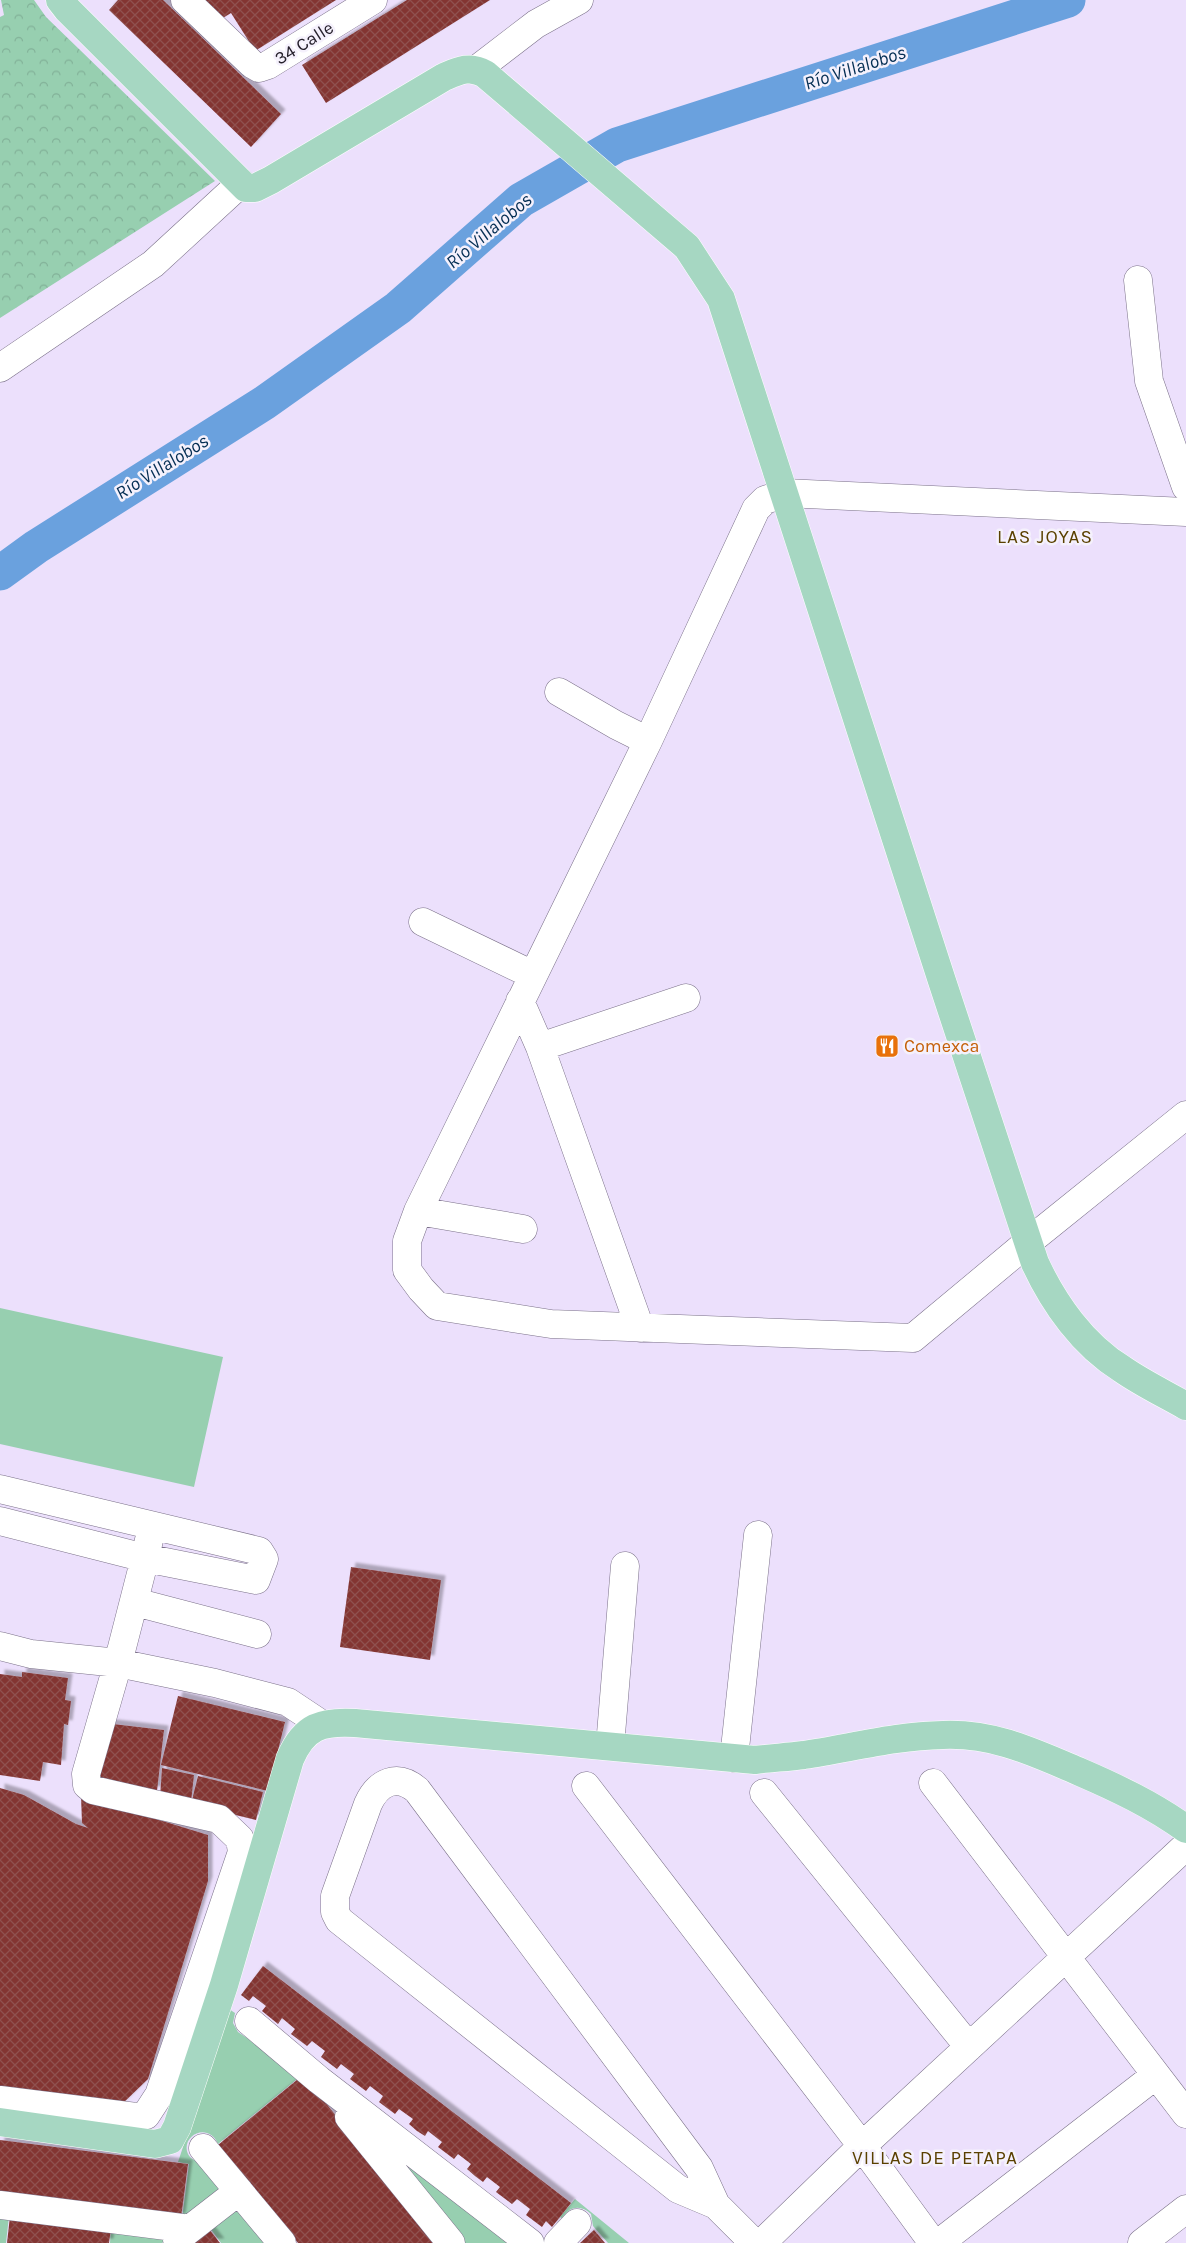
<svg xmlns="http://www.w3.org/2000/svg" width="1186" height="2243" viewBox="0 0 1186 2243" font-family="Karla,sans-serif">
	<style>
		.green { fill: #97cfb0 }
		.park { fill: url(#park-crowns) }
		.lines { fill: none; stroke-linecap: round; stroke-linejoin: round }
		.river { stroke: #6aa1de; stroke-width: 35 }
		.building { fill: url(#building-cross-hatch); filter: url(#shadow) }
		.minor-casing { stroke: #7b7189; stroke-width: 29 }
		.major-casing { stroke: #fff; stroke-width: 29 }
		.minor { stroke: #fff; stroke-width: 28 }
		.major { stroke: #a6d7c2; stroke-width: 28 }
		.labels { text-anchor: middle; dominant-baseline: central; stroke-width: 5; stroke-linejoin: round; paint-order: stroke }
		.street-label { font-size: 18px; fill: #25202b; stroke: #f5f1fc }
		.food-label { font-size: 18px; fill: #c56008; stroke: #f5f1fc; text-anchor: start }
		.water-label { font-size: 19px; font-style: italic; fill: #032d53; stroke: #f5f1fc }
		.neighbourhood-label { font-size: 19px; letter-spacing: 1px; fill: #5a4000; stroke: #f5f1fc }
	</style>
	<defs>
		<pattern id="park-crowns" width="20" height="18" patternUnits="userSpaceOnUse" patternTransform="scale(1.25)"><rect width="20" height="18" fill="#97cfb0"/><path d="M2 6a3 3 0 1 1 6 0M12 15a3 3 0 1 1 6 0" fill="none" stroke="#82b198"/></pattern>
		<pattern id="building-cross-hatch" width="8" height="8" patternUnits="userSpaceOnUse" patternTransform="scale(1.25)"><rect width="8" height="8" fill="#833633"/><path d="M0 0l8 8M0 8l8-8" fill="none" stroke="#8f514f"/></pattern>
		<filter id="shadow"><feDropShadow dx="4.5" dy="-4.5" stdDeviation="1" flood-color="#0004"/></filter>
	</defs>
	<rect width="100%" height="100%" fill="#ece0fc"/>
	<path class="green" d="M0,1308L223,1357L194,1487L0,1444Z
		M229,2009L235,2013L233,2023L238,2032L302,2075L218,2144C208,2121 180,2136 188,2154C191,2160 196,2160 201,2163C210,2169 219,2180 227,2188L182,2219L189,2164L178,2162Z
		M319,2080L530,2243H451Z
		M575,2199L629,2243H608L593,2226L591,2214C581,2204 568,2206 563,2219L560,2217Z
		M240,2203L272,2243H221L210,2228Z
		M0,2215L9,2216L6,2243H0Z
		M111,2228L172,2235L162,2243H110Z"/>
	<path class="park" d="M1,0H34L46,17L215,181L0,318V17L4,15Z"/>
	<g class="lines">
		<path class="river" d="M0,573L36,547L264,403L398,308L521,200L617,145L1068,0"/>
	</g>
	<path class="building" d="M118,0H163L281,114L251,147L109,10Z
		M205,0H336L255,51L231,13L218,21Z
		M407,0H490L326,103L302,65Z
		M351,1567L441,1580L430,1660L340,1647Z
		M22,1672L68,1678L65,1700L71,1701L68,1725L64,1724L61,1765L43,1762L40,1781L0,1775V1674L22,1677Z
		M178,1696L285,1722L268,1791L161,1765Z
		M104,1723L164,1730L157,1791L97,1785Z
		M162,1768L194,1775L191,1802L160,1797Z
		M198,1776L263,1792L256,1820L191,1804Z
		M0,1788L24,1795L76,1824L88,1828L82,1823L81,1796L208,1835V1881L148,2079L121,2105L0,2092Z
		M263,1966L571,2203L552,2227L546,2221L542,2227L526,2215L530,2209L517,2199L512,2204L496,2192L500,2187L487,2177L483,2182L475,2176L467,2169L471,2164L458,2154L454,2159L438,2147L442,2142L428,2131L425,2136L417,2131L409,2124L413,2119L399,2109L395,2114L379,2102L383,2096L370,2086L366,2091L350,2079L354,2074L341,2064L337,2069L321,2057L325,2051L312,2041L307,2046L291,2034L295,2029L282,2018L278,2024L262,2011L266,2006L253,1996L249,2001L241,1995Z
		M303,2075L439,2243H298L218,2145Z
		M0,2140L188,2164L181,2218L0,2195Z
		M10,2216L111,2228L109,2243H7Z
		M209,2229L220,2243H192Z
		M594,2230L605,2243H580Z"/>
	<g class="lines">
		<g class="minor-casing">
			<path id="minor" d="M185,0L252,64L259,68L268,65L373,0
				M476,70L536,24L579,0
				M1138,280L1149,381L1186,487
				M0,368L153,264L241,183
				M1186,512L785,493L765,500L756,509L648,741L418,1211L407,1241V1270L421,1289L437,1306L551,1324L913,1338L1027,1243L1186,1115
				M559,692L616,725L648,741
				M423,922L533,975
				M520,1001L540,1047L640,1328
				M540,1047L686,998
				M418,1211L523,1229
				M0,1489L259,1551L264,1559L256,1580L145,1558L118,1663L86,1774L87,1785L93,1790L219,1819L240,1839L242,1852L159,2095L146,2115L136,2117L0,2100
				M0,1521L145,1558L149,1540
				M135,1602L257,1634
				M0,1646L31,1654L118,1663L215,1683L288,1702L321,1724
				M610,1746L625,1566
				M734,1758L758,1535
				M933,1783L1186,2114
				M586,1786L862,2146L933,2243
				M764,1793L969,2047
				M249,2021L319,2080L530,2243
				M349,2117L451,2243
				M203,2148L282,2243
				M0,2205L190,2229
				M716,2205L678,2189L339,1920L335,1912V1896L368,1804C378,1782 397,1773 417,1790L699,2168L716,2205L754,2243
				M177,2239L239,2191
				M558,2243L577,2223
				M762,2243L862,2146L1186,1846
				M939,2243L1156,2075
				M1142,2243L1186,2209"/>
		</g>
		<g class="major-casing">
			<path id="major" d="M60,0L67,9L246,188H255L271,180L444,77C458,71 470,65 485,74L687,247L721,299L942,981L1035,1263C1054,1304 1083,1345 1122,1369C1142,1383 1165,1394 1186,1406
				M0,2122L155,2144L170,2140L177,2127L224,1985L290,1759C304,1726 322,1721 355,1723L755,1760C772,1758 788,1757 804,1755C851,1748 895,1736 943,1735C994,1733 1033,1752 1080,1772C1117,1788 1153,1805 1186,1829"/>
		</g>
		<use href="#minor" class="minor"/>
		<use href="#major" class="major"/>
	</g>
	<defs>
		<g id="restaurant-square" transform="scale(1.25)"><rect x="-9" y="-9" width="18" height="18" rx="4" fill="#e8710a" stroke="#f5f1fc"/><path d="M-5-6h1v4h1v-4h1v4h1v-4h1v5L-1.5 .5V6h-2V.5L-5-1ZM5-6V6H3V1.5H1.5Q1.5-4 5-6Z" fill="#fff"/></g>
	</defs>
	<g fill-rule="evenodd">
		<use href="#restaurant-square" x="887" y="1046"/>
	</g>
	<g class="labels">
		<g class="street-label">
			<text transform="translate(304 43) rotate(-32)">34 Calle</text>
		</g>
		<g class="food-label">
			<text x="904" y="1046">Comexca</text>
		</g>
		<g class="water-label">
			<text transform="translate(855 68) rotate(-18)">Río Villalobos</text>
			<text transform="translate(489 231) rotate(-40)">Río Villalobos</text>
			<text transform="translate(162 467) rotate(-32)">Río Villalobos</text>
		</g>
		<g class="neighbourhood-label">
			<text x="1045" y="537">LAS JOYAS</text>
			<text x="935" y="2158">VILLAS DE PETAPA</text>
		</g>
	</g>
</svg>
